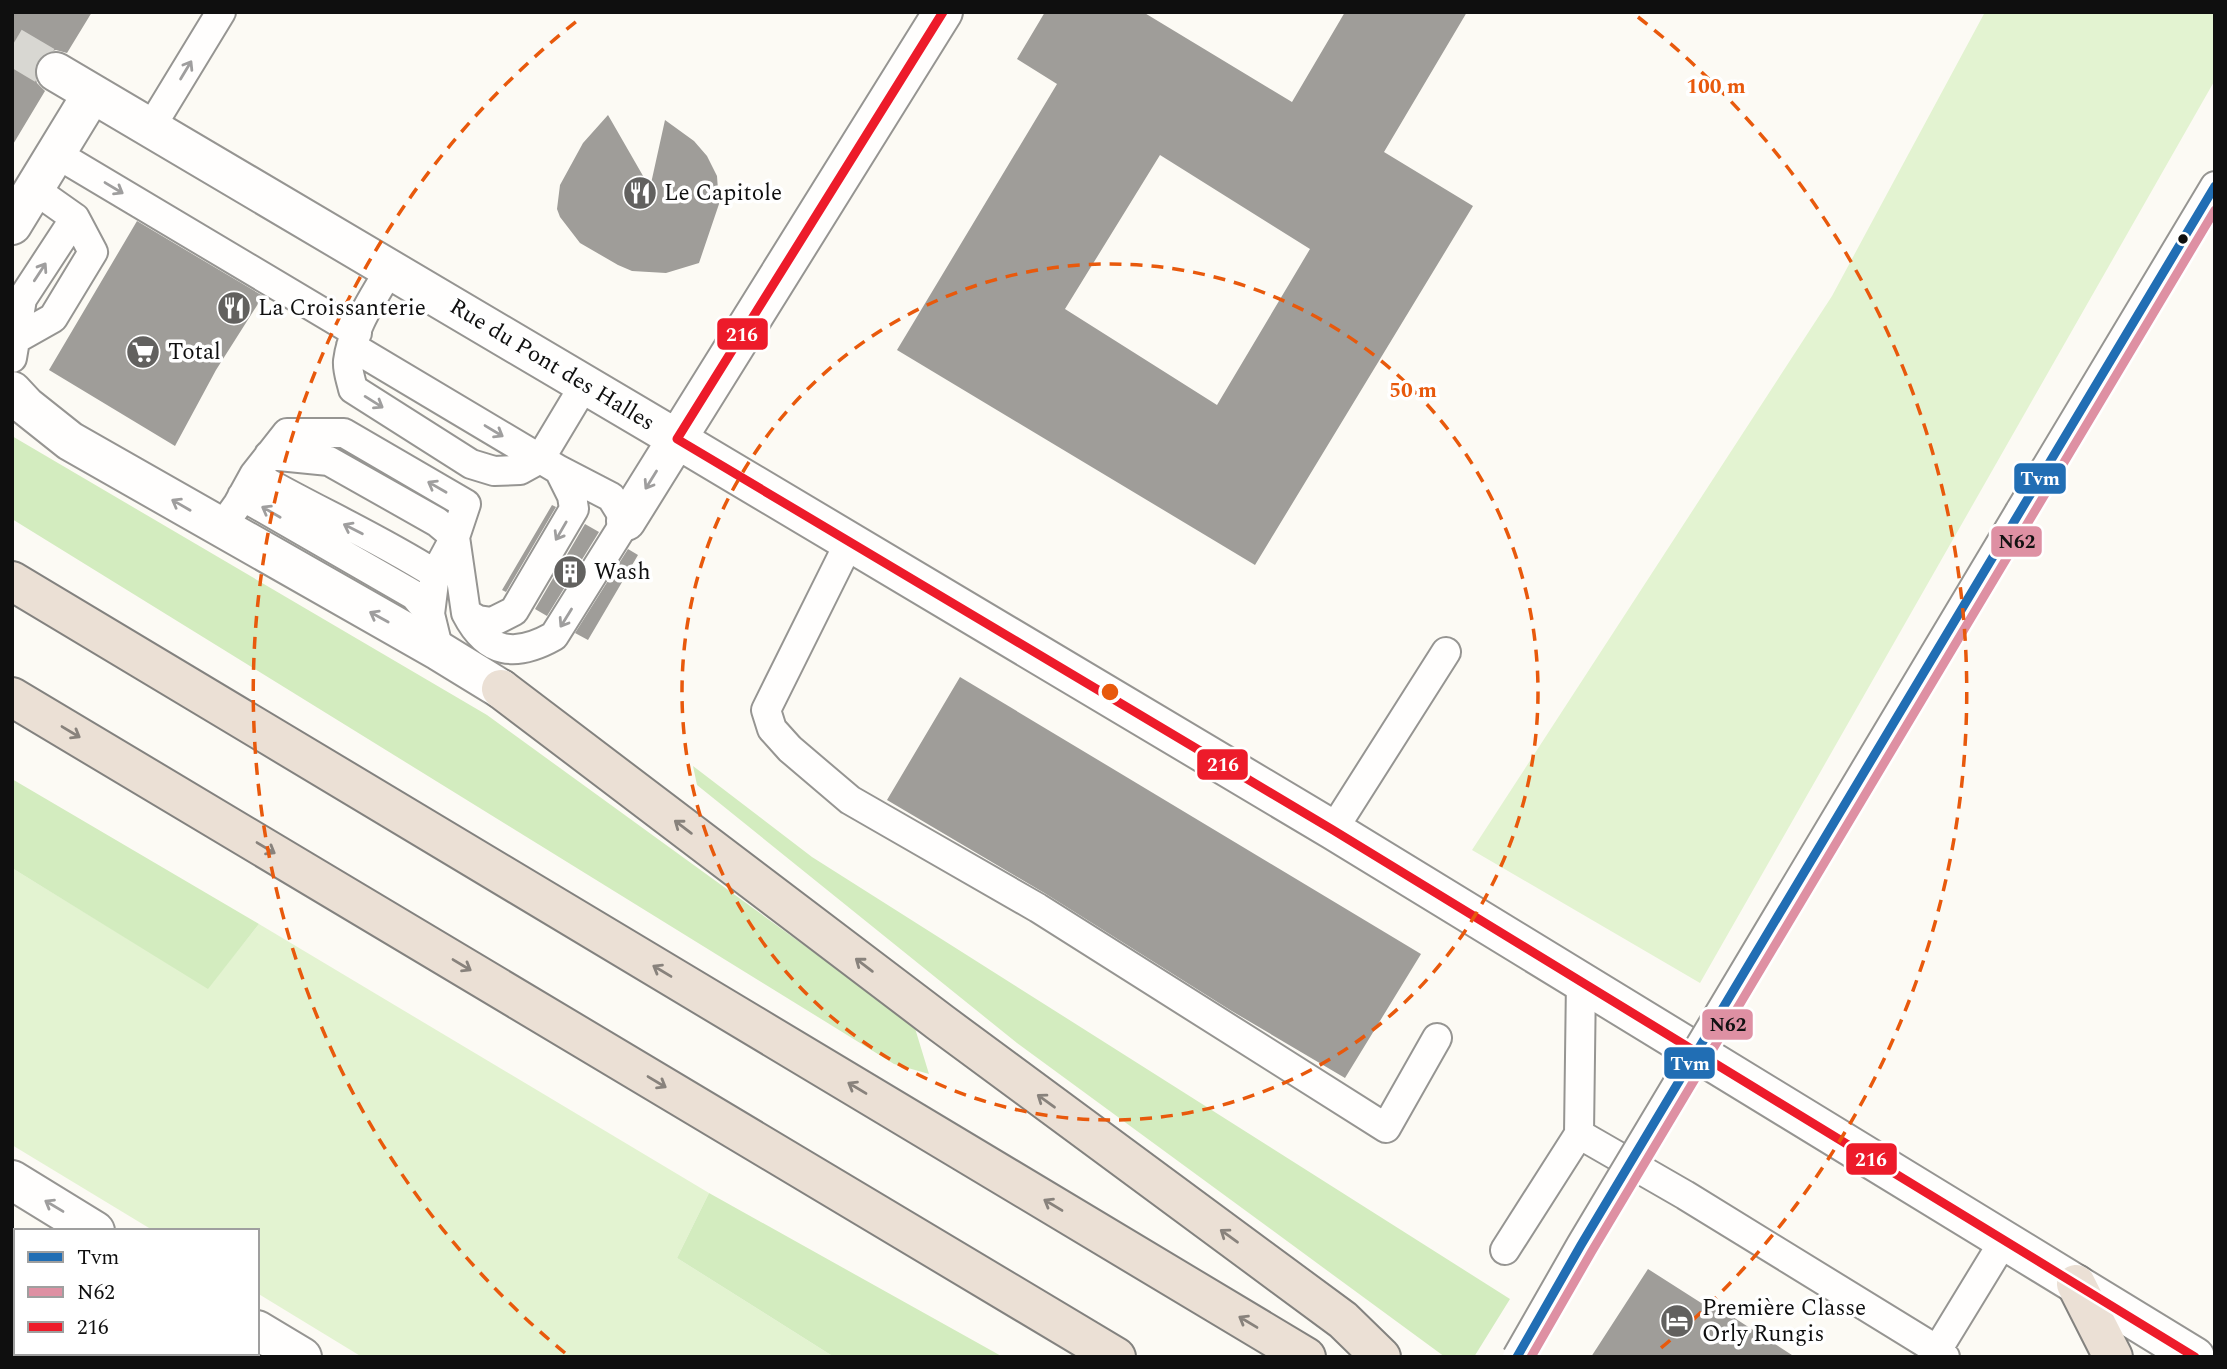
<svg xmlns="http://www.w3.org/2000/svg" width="2227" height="1369" viewBox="0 0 2227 1369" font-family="Spectral,serif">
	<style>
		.green { fill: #e3f3d1 }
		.forest { fill: #d3ecbf }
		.building { fill: #9f9d99; fill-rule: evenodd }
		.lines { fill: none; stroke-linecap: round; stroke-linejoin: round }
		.minor-tunnel { stroke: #d8d7d2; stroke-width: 38; stroke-dasharray: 38 19; stroke-linecap: butt }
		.service-casing { stroke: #969592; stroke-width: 32 }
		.minor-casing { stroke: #969592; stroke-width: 42 }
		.tertiary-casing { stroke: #969592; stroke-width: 42 }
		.motorway-casing { stroke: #83827f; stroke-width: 42 }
		.service { stroke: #fffefd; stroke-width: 28 }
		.minor { stroke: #fffefd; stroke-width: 38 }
		.tertiary { stroke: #fffefd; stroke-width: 38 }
		.motorway { stroke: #ebe0d5; stroke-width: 38 }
		.service-bridge-casing { stroke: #969592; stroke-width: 32; stroke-linecap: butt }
		.service-bridge { stroke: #fffefd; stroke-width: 28 }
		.bus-1-casing { stroke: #fff; stroke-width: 14 }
		.bus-2-casing { stroke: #fff; stroke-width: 14 }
		.bus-3-casing { stroke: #fff; stroke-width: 14 }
		.bus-1 { stroke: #216eb4; stroke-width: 9 }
		.bus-2 { stroke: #de90a3; stroke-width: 9 }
		.bus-3 { stroke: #ed1b2a; stroke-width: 9 }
		.oneway { stroke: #9f9e9e }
		.oneway2 { stroke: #88827c }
		.ring { fill: none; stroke: #e8590c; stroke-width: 3.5; stroke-dasharray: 12 9 }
		.bus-dot { fill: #0f0f0f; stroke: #fff; stroke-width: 2.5 }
		.labels { text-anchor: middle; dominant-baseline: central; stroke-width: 7; stroke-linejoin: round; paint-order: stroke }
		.poi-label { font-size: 23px; fill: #0f0f0f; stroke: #fff; text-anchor: start }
		.street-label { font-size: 23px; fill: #0f0f0f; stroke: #fff }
		.centre { fill: #e8590c; stroke: #fff; stroke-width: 3.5 }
		.ring-label { font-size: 21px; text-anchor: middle; font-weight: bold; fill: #e8590c; stroke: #fff; stroke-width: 7; stroke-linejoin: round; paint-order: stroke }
		.line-badge { stroke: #fff; stroke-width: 2.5 }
		.badge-label { font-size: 19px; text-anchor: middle; font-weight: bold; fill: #fff }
		.pale-badge-label { font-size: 19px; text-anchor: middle; font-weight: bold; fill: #111 }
	</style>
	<rect width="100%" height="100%" fill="#fcfaf4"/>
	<path class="green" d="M1985,12H2215V80L1700,983L1472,850L1832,296Z
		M12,868L208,988L259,924L709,1193L677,1258L834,1357H362L257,1293V1231H154L12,1145Z"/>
	<path class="forest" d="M12,436L487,715L914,1025L929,1074L894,1064L12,519Z
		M693,766L812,857L1510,1299L1474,1357H1445L1017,1043L697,785Z
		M12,779L259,924L208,989L12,868Z
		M709,1193L1003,1357H834L677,1258Z"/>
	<path class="building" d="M12,12H92L67,53L56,50L46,53L38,60L34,72L37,83L45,91L12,146Z
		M1045,12H1143L1292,102L1345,12H1467L1384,152L1473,206L1255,565L897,350L1057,84L1017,59ZM1160,155L1310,249L1217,405L1065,309Z
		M608,115L650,188L665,120L694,141L707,156L717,176L719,204L699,263L666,273L632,271L618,265L580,243L560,217L557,209L560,185L583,143Z
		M137,221L263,296L216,370L175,446L49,370Z
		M552,505L556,507L506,592L502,590Z
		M585,524L599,532L547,616L535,609Z
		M628,549L638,555L588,640L575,633Z
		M960,677L1421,954L1345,1078L1230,1010L1046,894L887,800Z
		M1648,1269L1706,1306L1708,1301L1795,1357H1591Z"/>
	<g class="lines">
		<path class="minor-tunnel" d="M12,46L56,72"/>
		<g class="service-casing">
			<path id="service" d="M151,127L221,12
				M55,153L357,333
				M390,269C374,297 352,328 348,361C347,370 351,380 353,389L471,464L494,471L520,470L540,459L585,384
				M14,340L53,318L93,252L75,218
				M351,346L559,470L611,497L626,521L554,636C515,658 487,654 466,613
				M12,358L22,299L75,218L34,189
				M269,455L329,461L437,522L455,537L466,613L478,620L492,622L514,611L574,509L572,496L559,470
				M254,475L287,433H344L466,504L455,537L435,574L430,614L439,651
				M242,496L414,595L430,614
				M2020,511L2215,186
				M221,528L238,504L254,475C313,509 377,537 435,574
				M849,543L766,710L772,729L790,749L850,800L1038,908L1386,1128L1437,1038
				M1333,830L1446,652
				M1581,980L1579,1134L1685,1195L1937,1350L1945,1357
				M1505,1250L1579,1134
				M1933,1357L2005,1239"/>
		</g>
		<g class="minor-casing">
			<path id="minor" d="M626,521L677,439L1333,830L2195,1357
				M12,1180L95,1231
				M257,1330L302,1357"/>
		</g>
		<g class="tertiary-casing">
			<path id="tertiary" d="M56,72L677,439L943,12
				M12,225L92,94
				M12,391L26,406L70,441L439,651L501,689"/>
		</g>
		<g class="motorway-casing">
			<path id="motorway" d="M12,581L1306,1357
				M501,689L941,1023L1343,1320L1381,1357
				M12,697L1116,1357
				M2076,1284L2113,1357"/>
		</g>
		<use href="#service" class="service"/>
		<use href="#minor" class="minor"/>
		<use href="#tertiary" class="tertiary"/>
		<use href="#motorway" class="motorway"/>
		<g class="service-bridge-casing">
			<path id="service-bridge" d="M1517,1357L1581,1245L2020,511"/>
		</g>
		<use href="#service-bridge" class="service-bridge"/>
		<g class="bus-1-casing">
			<path id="bus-1" d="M1517,1357L1581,1245L2215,186"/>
		</g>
		<g class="bus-2-casing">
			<path id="bus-2" d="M1531,1357L1592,1251L2215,210"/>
		</g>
		<g class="bus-3-casing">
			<path id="bus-3" d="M943,12L677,439L1333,830L2195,1357"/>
		</g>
		<use href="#bus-1" class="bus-1"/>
		<use href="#bus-2" class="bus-2"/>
		<use href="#bus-3" class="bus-3"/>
	</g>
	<defs><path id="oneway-shaft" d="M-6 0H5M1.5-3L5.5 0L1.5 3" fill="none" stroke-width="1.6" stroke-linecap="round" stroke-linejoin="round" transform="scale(1.75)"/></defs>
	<g class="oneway">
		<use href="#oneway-shaft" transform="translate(186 70) rotate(-59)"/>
		<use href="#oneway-shaft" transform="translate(114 188) rotate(31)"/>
		<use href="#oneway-shaft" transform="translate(40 272) rotate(-57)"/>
		<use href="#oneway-shaft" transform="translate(374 402) rotate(32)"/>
		<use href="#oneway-shaft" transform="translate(494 431) rotate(31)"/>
		<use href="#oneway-shaft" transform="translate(651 480) rotate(122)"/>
		<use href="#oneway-shaft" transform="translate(437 487) rotate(-150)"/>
		<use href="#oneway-shaft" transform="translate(181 505) rotate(-150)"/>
		<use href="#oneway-shaft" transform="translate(271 512) rotate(-150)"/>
		<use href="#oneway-shaft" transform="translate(353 529) rotate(-153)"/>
		<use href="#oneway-shaft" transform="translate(561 531) rotate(120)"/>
		<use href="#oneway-shaft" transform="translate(379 617) rotate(-151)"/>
		<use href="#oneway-shaft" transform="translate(566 618) rotate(122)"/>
		<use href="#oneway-shaft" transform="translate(54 1206) rotate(-149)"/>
	</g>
	<g class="oneway2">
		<use href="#oneway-shaft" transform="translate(71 732) rotate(31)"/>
		<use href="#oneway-shaft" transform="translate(683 827) rotate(-143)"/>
		<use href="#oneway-shaft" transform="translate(266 848) rotate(31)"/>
		<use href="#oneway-shaft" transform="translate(462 965) rotate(31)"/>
		<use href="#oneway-shaft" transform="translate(864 965) rotate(-143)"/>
		<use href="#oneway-shaft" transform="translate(662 971) rotate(-149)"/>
		<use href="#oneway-shaft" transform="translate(657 1082) rotate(31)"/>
		<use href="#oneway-shaft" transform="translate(857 1088) rotate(-149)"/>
		<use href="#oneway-shaft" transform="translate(1046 1101) rotate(-144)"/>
		<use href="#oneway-shaft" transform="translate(1053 1205) rotate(-149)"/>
		<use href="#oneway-shaft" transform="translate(1229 1236) rotate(-144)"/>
		<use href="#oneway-shaft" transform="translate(1248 1322) rotate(-149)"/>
	</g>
	<g class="ring">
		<circle cx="1110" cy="692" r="428"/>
		<path d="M565 1353A857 857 0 0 1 582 17M1638 17A857 857 0 0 1 1655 1353"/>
	</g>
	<defs>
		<g id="restaurant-disc" transform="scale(1.75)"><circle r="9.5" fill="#62615f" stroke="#fff"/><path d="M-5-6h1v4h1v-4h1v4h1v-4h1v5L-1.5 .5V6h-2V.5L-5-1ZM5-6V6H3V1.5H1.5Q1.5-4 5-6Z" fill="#fff"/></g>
		<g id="supermarket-disc" transform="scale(1.75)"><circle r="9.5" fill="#62615f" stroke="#fff"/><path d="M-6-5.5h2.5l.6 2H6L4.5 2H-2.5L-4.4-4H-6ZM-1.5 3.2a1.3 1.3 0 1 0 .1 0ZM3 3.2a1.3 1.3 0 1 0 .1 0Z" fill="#fff"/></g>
		<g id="building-disc" transform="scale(1.75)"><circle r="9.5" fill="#62615f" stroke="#fff"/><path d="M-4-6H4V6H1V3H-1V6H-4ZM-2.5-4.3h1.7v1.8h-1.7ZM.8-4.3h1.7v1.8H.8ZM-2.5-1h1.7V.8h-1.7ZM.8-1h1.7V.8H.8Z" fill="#fff"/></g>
		<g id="hotel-disc" transform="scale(1.75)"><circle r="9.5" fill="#62615f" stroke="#fff"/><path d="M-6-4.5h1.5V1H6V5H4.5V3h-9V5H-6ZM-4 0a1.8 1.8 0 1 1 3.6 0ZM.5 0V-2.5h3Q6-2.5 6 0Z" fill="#fff"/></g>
	</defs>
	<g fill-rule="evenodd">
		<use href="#restaurant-disc" x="640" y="193"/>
		<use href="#restaurant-disc" x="234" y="308"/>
		<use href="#supermarket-disc" x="143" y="352"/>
		<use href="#building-disc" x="570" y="572"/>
		<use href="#hotel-disc" x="1677" y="1321"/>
	</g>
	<circle class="bus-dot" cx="2183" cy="239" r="6"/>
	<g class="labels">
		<g class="poi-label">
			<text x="664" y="193">Le Capitole</text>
			<text x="258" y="308">La Croissanterie</text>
			<text x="168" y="352">Total</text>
			<text x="594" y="572">Wash</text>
			<text x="1702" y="1308">Première Classe<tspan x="1702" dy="26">Orly Rungis</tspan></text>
		</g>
		<g class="street-label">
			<text transform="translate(552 365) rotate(31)">Rue du Pont des Halles</text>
		</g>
	</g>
	<circle cx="1110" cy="692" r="10" class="centre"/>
	<g class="ring-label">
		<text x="1716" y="93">100 m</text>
		<text x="1413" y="397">50 m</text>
	</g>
	<g class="line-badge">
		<rect x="716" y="317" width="53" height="34" rx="7" fill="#ed1b2a"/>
		<rect x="2013" y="462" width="54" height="33" rx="7" fill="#216eb4"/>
		<rect x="1990" y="525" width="53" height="33" rx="7" fill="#de90a3"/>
		<rect x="1196" y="748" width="53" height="33" rx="7" fill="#ed1b2a"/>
		<rect x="1701" y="1008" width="53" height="33" rx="7" fill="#de90a3"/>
		<rect x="1663" y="1046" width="53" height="34" rx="7" fill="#216eb4"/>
		<rect x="1845" y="1142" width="53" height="34" rx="7" fill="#ed1b2a"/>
	</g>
	<g class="badge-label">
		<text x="742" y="341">216</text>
		<text x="2040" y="485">Tvm</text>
		<text x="1223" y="771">216</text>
		<text x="1690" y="1070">Tvm</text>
		<text x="1871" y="1166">216</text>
	</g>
	<g class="pale-badge-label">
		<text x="2017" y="548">N62</text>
		<text x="1728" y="1031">N62</text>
	</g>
	<rect width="2227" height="1369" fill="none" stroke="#0f0f0f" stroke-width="28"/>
	<rect x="14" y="1229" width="245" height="126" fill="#ffffff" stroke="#9f9f9f" stroke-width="2"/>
	<rect x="28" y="1252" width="35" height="10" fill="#216eb4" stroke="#9f9f9f" stroke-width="2"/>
	<text x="77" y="1264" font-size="21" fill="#0f0f0f">Tvm</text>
	<rect x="28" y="1287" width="35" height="10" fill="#de90a3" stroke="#9f9f9f" stroke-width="2"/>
	<text x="77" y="1299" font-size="21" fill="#0f0f0f">N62</text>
	<rect x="28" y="1322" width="35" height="10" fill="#ed1b2a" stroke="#9f9f9f" stroke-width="2"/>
	<text x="77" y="1334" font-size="21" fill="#0f0f0f">216</text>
</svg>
